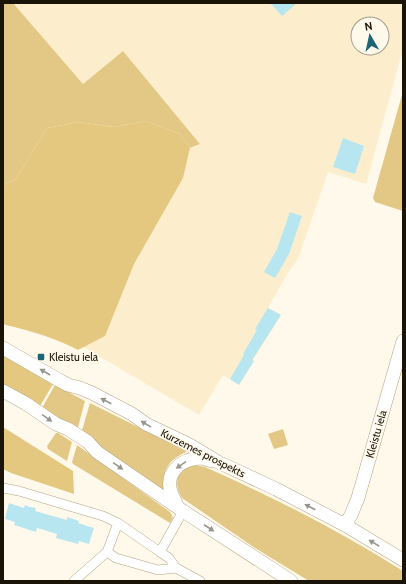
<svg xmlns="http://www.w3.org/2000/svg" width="406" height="584" viewBox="0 0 406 584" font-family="Cabin,sans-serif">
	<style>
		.built { fill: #fceecc; fill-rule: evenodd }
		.green { fill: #e3c885 }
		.forest { fill: #e5c880 }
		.building { fill: #b8e6f0 }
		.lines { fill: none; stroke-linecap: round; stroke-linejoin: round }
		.minor-casing { stroke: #b4a684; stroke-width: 10 }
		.secondary-casing { stroke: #b4a684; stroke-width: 14 }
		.minor { stroke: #fff; stroke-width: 9 }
		.secondary { stroke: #fff; stroke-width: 13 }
		.oneway { fill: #98958f }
		.poi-dot { fill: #1d6573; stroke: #fff9eb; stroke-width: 1.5 }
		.labels { text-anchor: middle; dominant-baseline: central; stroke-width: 3.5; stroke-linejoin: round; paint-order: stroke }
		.poi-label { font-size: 11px; fill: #191407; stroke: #fff9eb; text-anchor: start }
		.street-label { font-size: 11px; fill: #191407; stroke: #fff9eb }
	</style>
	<rect width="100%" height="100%" fill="#fff9eb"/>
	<path class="built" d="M13,3H403V49L366,184L328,172L298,259L289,271L268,308L281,315L253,360L254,361L239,385L223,375L199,415L68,338L175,155L200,144L123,51L83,84ZM358,24H382V48H358Z"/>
	<path class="green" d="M3,3H13L83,84L123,51L200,144L190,148L180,134L146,121L114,127L78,122L47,128L16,179L3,185Z
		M403,91V211L375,202L373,198Z
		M55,385L85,401L77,431L42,408Z
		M90,403L186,451V452C165,462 165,469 163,491L81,434Z
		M283,429L288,445L274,449L268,434Z
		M56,433H58L72,442L67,461L48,449L47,446Z
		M77,445L170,512L173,518L170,523L73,464L72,462Z
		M193,465L200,466L205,467C273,497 340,531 403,571V581H309L255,548L182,498C173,483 176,470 193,465Z"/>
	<path class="forest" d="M146,121L180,134L190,148L183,178L134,264L105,336L78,350C56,338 31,331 6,325L3,324V185L16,179L47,128L78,122L114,127Z
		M3,355L53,384L40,406L3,384Z
		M3,427L73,471L74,494L11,473L3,469Z"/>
	<path class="building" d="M270,3H297L282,16Z
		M343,138L364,146L355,174L333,167Z
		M290,212L302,216L289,254L275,278L264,272L277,249Z
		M268,308L281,315L252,360L254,361L239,385L230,379L244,355L243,354L257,330L255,329Z
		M9,503L24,508L25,505L30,507L36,508L35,511L67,520V517L79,521L78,523L94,528L89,544L79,541L78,544L56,538L57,534L37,528L36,532L14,525L15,522L5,519Z"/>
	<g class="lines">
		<g class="minor-casing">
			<path id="minor" d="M3,488L19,491L103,516L118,523L160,552L183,511
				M107,552L116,558L158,570L176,568
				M160,552L169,558L176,568L200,581
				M74,581L107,552L118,523"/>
		</g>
		<g class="secondary-casing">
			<path id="secondary" d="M3,348L57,379L68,385L80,388L92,393L132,414L146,424L188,444L218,462L276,489L345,525L403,560
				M3,391L25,403L56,424L68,429L88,442L97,452L183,511L291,581
				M177,506C175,500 171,494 170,488C167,470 183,459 200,458C204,458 208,460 212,461
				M345,525L351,515L358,498L403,341"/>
		</g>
		<use href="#minor" class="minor"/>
		<use href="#secondary" class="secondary"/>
	</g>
	<defs><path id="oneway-solid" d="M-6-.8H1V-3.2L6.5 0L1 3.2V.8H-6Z"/></defs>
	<g class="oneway">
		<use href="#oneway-solid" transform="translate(45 372) rotate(-150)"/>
		<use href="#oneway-solid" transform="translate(106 401) rotate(-153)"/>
		<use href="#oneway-solid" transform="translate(47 418) rotate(35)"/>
		<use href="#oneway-solid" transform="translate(146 424) rotate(-149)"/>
		<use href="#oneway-solid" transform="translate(181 465) rotate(145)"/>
		<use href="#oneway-solid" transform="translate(118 466) rotate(34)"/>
		<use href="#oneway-solid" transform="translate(310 507) rotate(-152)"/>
		<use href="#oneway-solid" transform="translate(209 528) rotate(33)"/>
		<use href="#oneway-solid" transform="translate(374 543) rotate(-149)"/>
	</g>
	<rect class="poi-dot" x="37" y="353" width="8" height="8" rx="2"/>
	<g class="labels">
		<g class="poi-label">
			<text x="49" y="357">Kleistu iela</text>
		</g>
		<g class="street-label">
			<text transform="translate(376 434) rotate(-74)">Kleistu iela</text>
			<text transform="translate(203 453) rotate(27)">Kurzemes prospekts</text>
		</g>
	</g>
	<rect width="406" height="584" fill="none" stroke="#191407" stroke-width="8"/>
	<g transform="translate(370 36) rotate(351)"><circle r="19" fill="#fff9eb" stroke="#a39d90"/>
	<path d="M0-3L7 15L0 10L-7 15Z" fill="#1d6573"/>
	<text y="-6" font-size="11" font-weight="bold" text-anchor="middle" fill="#191407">N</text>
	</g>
</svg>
